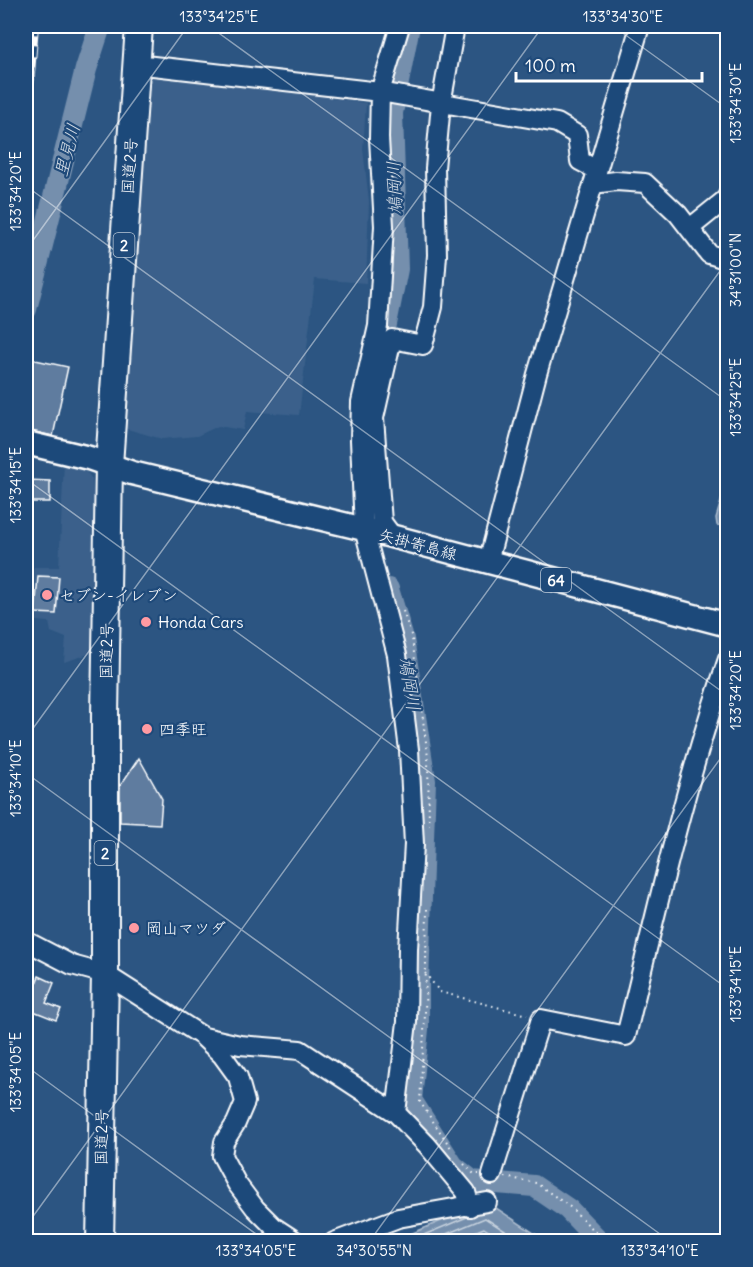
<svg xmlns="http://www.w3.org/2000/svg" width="753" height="1267" viewBox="0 0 753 1267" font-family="Delius,'Klee One',sans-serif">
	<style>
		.built { fill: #3b618b }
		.water { fill: #748fad; stroke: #acbcce; stroke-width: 1.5 }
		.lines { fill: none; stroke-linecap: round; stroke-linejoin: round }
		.shore { stroke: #c7d2de; stroke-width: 1.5 }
		.river { stroke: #748fad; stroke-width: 22 }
		.building { fill: #5e7c9f; stroke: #fff; stroke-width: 1.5 }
		.minor-casing { stroke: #fff; stroke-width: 22 }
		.major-casing { stroke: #fff; stroke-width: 27 }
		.highway-casing { stroke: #fff; stroke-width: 30 }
		.path { stroke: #fff; stroke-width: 2; stroke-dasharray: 1.5 4.5; stroke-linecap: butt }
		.minor { stroke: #1f4a7a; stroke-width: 18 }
		.major { stroke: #1f4a7a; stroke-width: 22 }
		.highway { stroke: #1f4a7a; stroke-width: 26 }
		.rail-casing { stroke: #fff; stroke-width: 6 }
		.rail { stroke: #1f4a7a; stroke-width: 4; stroke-dasharray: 11; stroke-linecap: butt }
		.ticks { fill: none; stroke: #fff; stroke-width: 1.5; stroke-opacity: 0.45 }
		.poi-dot { fill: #ff9aa2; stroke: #1f4a7a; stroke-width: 2 }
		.labels { text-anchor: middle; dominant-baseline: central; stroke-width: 4.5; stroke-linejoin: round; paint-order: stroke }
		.shield { fill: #1f4a7a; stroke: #bcc9d7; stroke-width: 1.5 }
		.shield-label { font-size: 15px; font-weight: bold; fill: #fff }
		.street-label { font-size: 16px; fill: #fff; stroke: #1f4a7a }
		.poi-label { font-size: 16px; fill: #fff; stroke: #1f4a7a; text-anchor: start }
		.water-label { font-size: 18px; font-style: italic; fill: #d5dde6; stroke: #1f4a7a }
		.neatline { fill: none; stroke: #fff; stroke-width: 2 }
		.ticks-label { font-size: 15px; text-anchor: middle; fill: #fff }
	</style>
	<rect width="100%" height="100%" fill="#2c5582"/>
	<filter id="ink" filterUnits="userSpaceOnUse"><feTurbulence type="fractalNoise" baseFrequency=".0167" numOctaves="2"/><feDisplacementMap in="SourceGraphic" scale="12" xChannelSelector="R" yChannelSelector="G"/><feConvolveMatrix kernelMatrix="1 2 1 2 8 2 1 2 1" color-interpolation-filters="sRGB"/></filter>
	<g filter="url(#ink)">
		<path class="built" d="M145,71L366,103L363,149L369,201L366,283L315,279L299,415L247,411L243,430L218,426L197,436L162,439L117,426Z
			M64,462L83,467L92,479L93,492L92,653L64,662L66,638L51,632L49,622L26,620V584L29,583L34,567H59Z"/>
		<path class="water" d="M727,481V526L717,525L716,518Z
			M487,1202L546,1241L391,1242Z"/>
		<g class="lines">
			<path class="shore" d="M407,1242L467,1217
				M427,1242L485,1218L522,1242
				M450,1242L484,1228L505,1242"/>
			<path class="river" d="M26,309L86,69L100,26
				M382,344L397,269L392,113L409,26
				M388,589L403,639L425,781L418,983V1029L411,1100L453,1166L472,1181L534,1186L568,1209L600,1242"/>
		</g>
		<path class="building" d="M26,358L68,367L53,436L26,430Z
			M26,480L50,481V502H26Z
			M38,576L59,577L56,614L35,613Z
			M139,758L162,799L160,824L120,822V786Z
			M39,976L54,983L46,1003L61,1009L56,1020L26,1008Z"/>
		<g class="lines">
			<g class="minor-casing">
				<path id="minor" d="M400,26L380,92L379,138L384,226L378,326L361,402L360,440L364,529L397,655L409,750L414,844L408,949L407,1022L396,1113L427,1145L466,1192L470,1207
					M136,64L380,92L557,123L577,135L580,161L597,170
					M593,184L616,181L645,183L678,214L709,254L728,260
					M690,228L726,199L728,195
					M393,537L382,522L374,418L392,339L423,345L433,307L437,255L435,168L441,104L454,32
					M488,562L537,374L640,26
					M26,941L72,965L105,974L202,1036L222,1055L238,1077L245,1102L236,1123L224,1142L222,1156L237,1184L255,1208L274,1227L297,1242
					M204,1037L240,1045L300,1050L396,1113
					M492,1175L541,1019L626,1036C657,909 685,782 728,659
					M334,1242L398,1218L487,1202"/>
			</g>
			<g class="major-casing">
				<path id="major" d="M26,443L89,458L132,473L364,529L728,625"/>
			</g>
			<g class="highway-casing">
				<path id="highway" d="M100,1242L105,974V716L109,465L139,26"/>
			</g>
			<path class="path" d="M403,611L412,638L428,757L429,825
				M427,909L425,1014L420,1102L451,1148
				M425,973L440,992L527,1015
				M464,1164L474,1174H479
				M505,1177L536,1183L570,1207L602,1238L611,1242"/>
			<use href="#minor" class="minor"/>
			<use href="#major" class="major"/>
			<use href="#highway" class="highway"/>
			<g class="rail-casing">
				<path id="rail" d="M26,144L36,26"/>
			</g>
			<use href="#rail" class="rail"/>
		</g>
	</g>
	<path class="ticks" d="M209,26L728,402M613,26L728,109M26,186L728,696M26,250L188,26M26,479L728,989M26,738L543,26M26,773L671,1242M26,1066L267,1242M26,1226L728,260M369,1242L728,748M723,1242L728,1236"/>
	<g class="poi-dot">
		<circle cx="47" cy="595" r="6"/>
		<circle cx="146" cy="622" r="6"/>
		<circle cx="147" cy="729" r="6"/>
		<circle cx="134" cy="928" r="6"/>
	</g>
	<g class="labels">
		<g class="shield">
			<rect x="113.5" y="233" width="21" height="24" rx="4.5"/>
			<rect x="541" y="568" width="30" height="24" rx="4.5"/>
			<rect x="94.5" y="841" width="21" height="24" rx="4.5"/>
		</g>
		<g class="shield-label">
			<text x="124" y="245">2</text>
			<text x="556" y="580">64</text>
			<text x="105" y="853">2</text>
		</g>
		<g class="street-label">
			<text transform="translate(129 166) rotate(-86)">国道2号</text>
			<text transform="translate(418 544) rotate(15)">矢掛寄島線</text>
			<text transform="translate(106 651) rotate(-89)">国道2号</text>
			<text transform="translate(101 1137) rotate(-89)">国道2号</text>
		</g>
		<g class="poi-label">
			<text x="59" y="595">セブン-イレブン</text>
			<text x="158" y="622">Honda Cars</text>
			<text x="159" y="729">四季旺</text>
			<text x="146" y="928">岡山マツダ</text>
		</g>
		<g class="water-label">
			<text transform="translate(67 150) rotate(-75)">里見川</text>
			<text transform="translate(394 188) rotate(-92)">鳩岡川</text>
			<text transform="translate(410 684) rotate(81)">鳩岡川</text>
		</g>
	</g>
	<rect width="753" height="1267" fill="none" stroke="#1f4a7a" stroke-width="66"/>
	<path d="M516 72v9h186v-9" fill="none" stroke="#ffffff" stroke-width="3"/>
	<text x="525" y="72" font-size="18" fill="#ffffff" stroke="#1f4a7a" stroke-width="4.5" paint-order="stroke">100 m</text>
	<rect x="33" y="33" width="687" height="1201" class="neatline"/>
	<g class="ticks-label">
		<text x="219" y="22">133°34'25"E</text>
		<text x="623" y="22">133°34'30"E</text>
		<text transform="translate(736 103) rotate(-90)" y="5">133°34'30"E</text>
		<text transform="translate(16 191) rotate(-90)" y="5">133°34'20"E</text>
		<text transform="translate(736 270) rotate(-90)" y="5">34°31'00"N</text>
		<text transform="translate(736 397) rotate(-90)" y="5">133°34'25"E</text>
		<text transform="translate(16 485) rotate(-90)" y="5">133°34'15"E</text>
		<text transform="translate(736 690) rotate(-90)" y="5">133°34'20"E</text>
		<text transform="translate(16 778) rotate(-90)" y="5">133°34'10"E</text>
		<text transform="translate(736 984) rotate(-90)" y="5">133°34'15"E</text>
		<text transform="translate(16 1072) rotate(-90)" y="5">133°34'05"E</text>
		<text x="256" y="1256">133°34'05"E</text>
		<text x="374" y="1256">34°30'55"N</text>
		<text x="660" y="1256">133°34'10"E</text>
	</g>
</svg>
